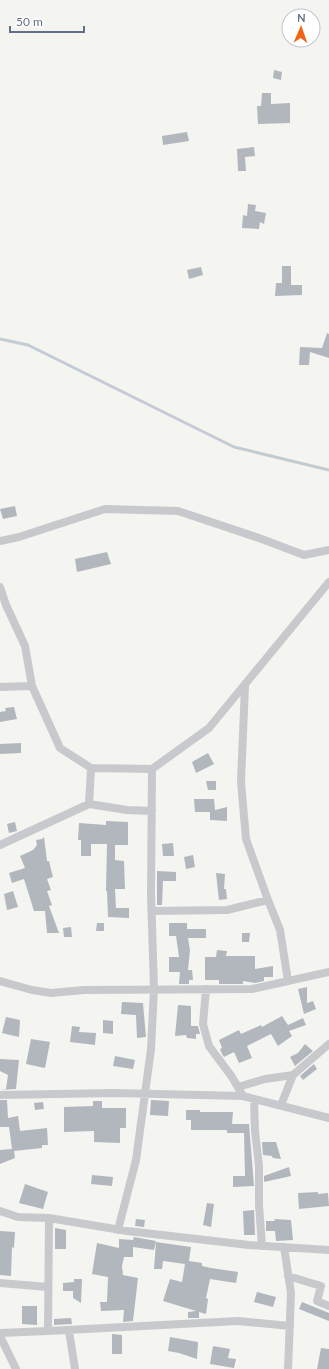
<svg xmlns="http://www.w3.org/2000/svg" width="329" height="1369" viewBox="0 0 329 1369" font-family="Lato,sans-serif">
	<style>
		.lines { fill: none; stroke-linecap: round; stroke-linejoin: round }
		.stream { stroke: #c3ccd2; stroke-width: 3 }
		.building { fill: #b1b7bd }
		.street { stroke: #c7c9cd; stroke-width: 8 }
	</style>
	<rect width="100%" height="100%" fill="#f4f5f0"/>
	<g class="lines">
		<path class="stream" d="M0,339L28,345L234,447L329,470"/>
	</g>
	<path class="building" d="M274,70L282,72L281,80L273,78Z
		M262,93H271V104L290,103V123L258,124L257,106H261Z
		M187,132L189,141L163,145L162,136Z
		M254,147L255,156L245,157L246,171H238L237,149Z
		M248,204L256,205L255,211L266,213L264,224L260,222L259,229L242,228L243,215L247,216Z
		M282,266H291V285H302V295L275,296L276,283H282Z
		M201,267L203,275L189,279L187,270Z
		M327,333L329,334V358L310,352L309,365H299L300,347L322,348Z
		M15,506L17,516L3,519L0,509Z
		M107,552L111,564L77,572L75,559Z
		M14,707L17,719L0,722V712L6,711L5,708Z
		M21,743V753L0,754V744Z
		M208,753L214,764L196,773L192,762Z
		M206,781H216V790H208Z
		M194,799H214L215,810L227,807V821L210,820V812H195Z
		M106,821L128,822V845H115V860L124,861L125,889H115L116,908H129V918L108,917L107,891H106L107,844H91V856H81V840H78L79,823L106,825Z
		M15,822L17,831L9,833L7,824Z
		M44,837L47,861H49L53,877L47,879L51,890L47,891L52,905L49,906L59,933H47L45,911H34L24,879L12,883L9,873L25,868L20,856L33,850L37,845L36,840L42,839Z
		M173,843L174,856H163L162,844Z
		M193,855L195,867L186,869L184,857Z
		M157,871L176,872V881H163L162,905H157Z
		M216,873L225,874L224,889H226L227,899L219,900Z
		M13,891L18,907L7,910L4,894Z
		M97,923H104V931H96Z
		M169,923H187V929H206V938H188L190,950L188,970H192L193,980H189V984H179L180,972H169V957H179L176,936H169Z
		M71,927L72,937H64L63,928Z
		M242,933H250L249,942H242Z
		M217,950L227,951L226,956H255V969L273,966V977H264V981L255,983L243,981V984H219V980H205V957H216Z
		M307,987V1003L313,1001L316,1009L304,1014L298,989Z
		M122,1002L143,1003L146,1037L137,1038L136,1015L121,1014Z
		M178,1005L191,1006V1026H198L200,1034H196V1039L187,1038L186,1035L175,1036Z
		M282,1016L288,1025L303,1018L306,1025L289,1031L292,1036L278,1046L271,1034L247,1046L252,1058L239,1063L234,1052L224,1057L222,1054L220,1049L222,1048L219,1040L239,1030L241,1034L261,1025L262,1027Z
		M6,1017L20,1020L19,1037L2,1033Z
		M103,1020L113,1021V1034L103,1033Z
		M72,1026L80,1027L79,1032L96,1033L95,1045L70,1042Z
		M31,1039L50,1042L45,1068L26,1064Z
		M305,1044L313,1051L295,1066L290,1057L298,1053Z
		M115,1056L135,1060L133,1069L113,1066Z
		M0,1059L19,1060L16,1089L0,1090L6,1089L8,1075L0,1071Z
		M314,1064L317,1069L303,1080L300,1076Z
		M0,1100H7L8,1118L18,1116L20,1131L47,1128L48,1145H42V1148L14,1151L15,1158L0,1164V1150L12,1149L9,1127H0Z
		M151,1100L169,1101L168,1116L150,1115Z
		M93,1101H102V1108H126V1128H120V1143L94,1142V1131L64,1132V1107L93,1106Z
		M43,1102L44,1109L35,1110L34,1103Z
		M186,1110H200V1112H233L232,1124H249L254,1186L233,1187V1176H245L244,1133H227V1130H191V1120H186Z
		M262,1142H276L281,1159L273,1158L272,1156L263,1155Z
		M289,1167L291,1176L264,1182V1176Z
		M92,1175L113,1177L112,1186L91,1184Z
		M25,1184L48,1192L43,1209L19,1203Z
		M318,1192V1194L328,1193L329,1206L299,1209L298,1193Z
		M207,1203L214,1204L211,1227L203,1225Z
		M254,1210L255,1235H244L243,1211Z
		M136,1219L145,1220L144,1227L135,1226Z
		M274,1219L291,1220L293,1240L276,1241L275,1231H266V1221H275Z
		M55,1228L66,1230V1249H55Z
		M0,1231L15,1232L14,1248L12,1247L11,1276L0,1275Z
		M134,1237L156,1241L154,1250L133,1247V1257H124L122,1266L123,1275L138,1278L133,1321L123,1322L124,1310L101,1311L100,1302H107L108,1277L92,1274L97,1243L119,1248V1239L133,1240Z
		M156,1242L191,1247L189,1261L202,1263V1266L211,1268L238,1272L236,1283L210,1279L206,1298L208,1299L206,1314L199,1312V1318H188V1312L196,1311L163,1301L170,1279L182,1282L185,1264L163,1261L162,1269H154Z
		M74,1279H82L81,1303L73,1298V1291H63V1283L74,1282Z
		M257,1292L276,1297L273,1307L254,1302Z
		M302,1302L329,1313V1321L299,1309Z
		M22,1306H37V1325L22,1324Z
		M71,1318L72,1324L54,1325V1319Z
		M112,1334L122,1335V1354H112Z
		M170,1337L198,1342L197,1359L179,1353L168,1351Z
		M213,1346L230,1349L228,1358L236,1359L234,1368L210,1364Z
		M321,1348L329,1349V1369H317Z"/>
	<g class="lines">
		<path class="street" d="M0,541L19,537L105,509L178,511L259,538L304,555L329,550
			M0,587L6,605L25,646L32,686L60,748L91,768L89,804L0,845
			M245,686L241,782L246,839L268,900
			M0,687L32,686
			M91,768L152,769
			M89,804L127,810L152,811
			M152,911L227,910L268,900L280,930L288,981
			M0,981L32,990L51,993L84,990L252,989L329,972
			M206,989L203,1024L209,1046L232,1077L243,1096
			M238,1087L265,1079L293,1075
			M0,1095L114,1093L243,1096L329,1118
			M254,1099L255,1131L259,1166V1205L262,1246
			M281,1105L293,1075L329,1044
			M0,1211L18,1217L49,1218L127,1231L249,1245L329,1250
			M118,1230L136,1160L151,1049L154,989L151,894L152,769L209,728L329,582
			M284,1247L291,1293L288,1369
			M288,1276L321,1286L317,1301L329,1306
			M0,1283L48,1287
			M48,1331L238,1321L290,1326
			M69,1331L75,1369
			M0,1333L48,1331L49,1218
			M0,1336L16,1369"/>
	</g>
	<g transform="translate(301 28) rotate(2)"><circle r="19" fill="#ffffff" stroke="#c0c6ce"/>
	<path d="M0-3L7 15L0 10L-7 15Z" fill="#f06415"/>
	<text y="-6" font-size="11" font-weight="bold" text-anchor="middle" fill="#617084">N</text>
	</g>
	<path d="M10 26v6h74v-6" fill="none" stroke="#617084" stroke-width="2"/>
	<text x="16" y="26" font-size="12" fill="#617084" stroke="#ffffff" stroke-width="3" paint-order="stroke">50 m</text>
</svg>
